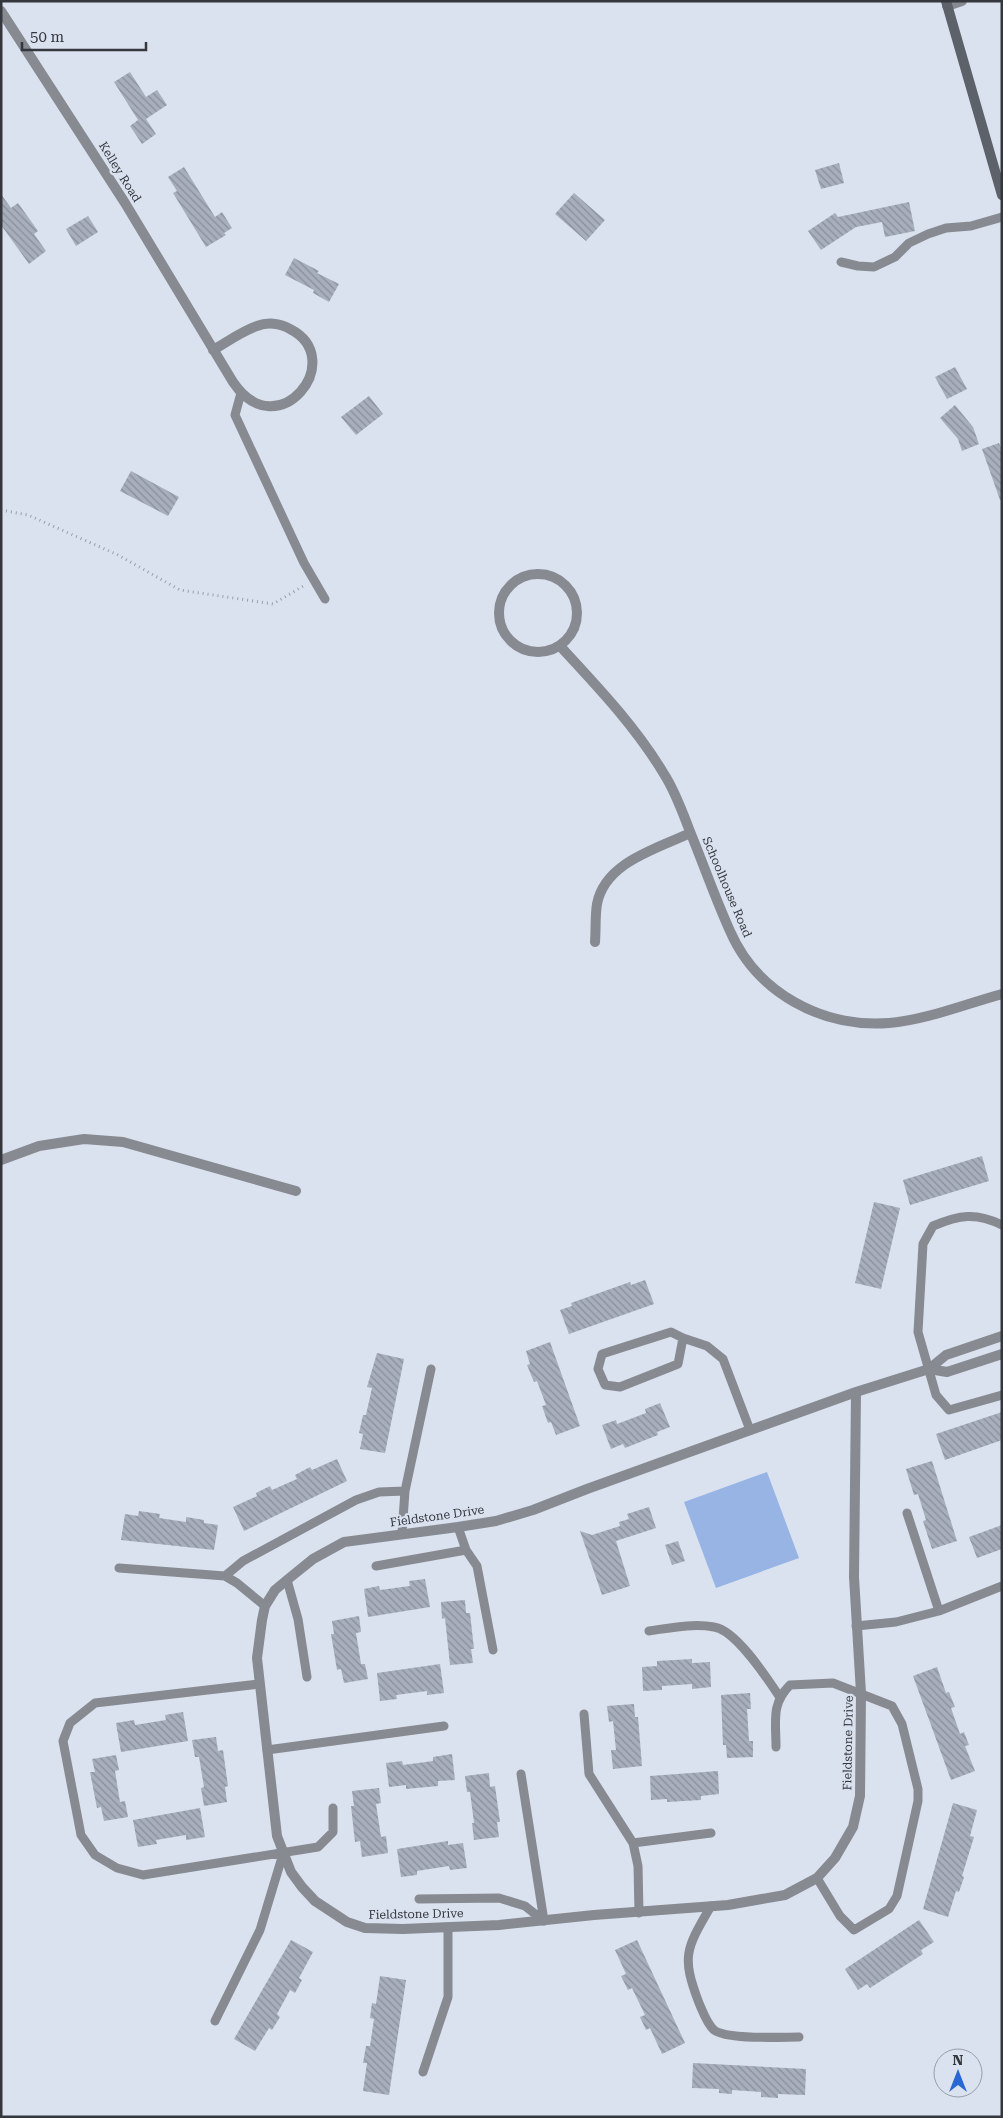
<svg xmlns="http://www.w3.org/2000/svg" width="1003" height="2118" viewBox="0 0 1003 2118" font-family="'Roboto Serif',serif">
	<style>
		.green { fill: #97b4e4 }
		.building { fill: url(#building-back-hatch) }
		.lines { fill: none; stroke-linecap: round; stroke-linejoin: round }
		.path { stroke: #999fa9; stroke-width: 3; stroke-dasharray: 1 4; stroke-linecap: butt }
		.lane { stroke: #878a90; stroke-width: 9 }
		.street { stroke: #878a90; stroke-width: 10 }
		.secondary { stroke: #5d6169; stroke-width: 10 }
		.labels { text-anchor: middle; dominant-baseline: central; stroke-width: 4.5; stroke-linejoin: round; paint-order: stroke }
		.street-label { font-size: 12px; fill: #34373c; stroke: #dae2f0 }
	</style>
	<defs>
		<pattern id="building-back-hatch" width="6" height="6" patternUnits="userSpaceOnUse" patternTransform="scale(1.25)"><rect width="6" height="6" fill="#a7afbc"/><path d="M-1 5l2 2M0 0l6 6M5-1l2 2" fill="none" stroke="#898f9a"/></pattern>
	</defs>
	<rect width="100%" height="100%" fill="#dae2f0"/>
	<path class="green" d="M767,1472L799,1558L716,1588L684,1502Z"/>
	<path class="building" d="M130,72L146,97L157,90L167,105L146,119L156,134L142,144L130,126L138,120L114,82Z
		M839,163L844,183L821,189L815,170Z
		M184,167L215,217L222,212L232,228L224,233L226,235L206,247L173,193L177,191L168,177Z
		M574,193L605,220L586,241L555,214Z
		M1,194L11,208L18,203L38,231L34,234L46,251L29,264L1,225Z
		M909,202L915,231L885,237L882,222L856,227L821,250L808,231L835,213L838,217Z
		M88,216L98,232L76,246L66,229Z
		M294,258L319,271L317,273L339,284L329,302L313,293L314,290L285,275Z
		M955,367L967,389L947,399L935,377Z
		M369,396L383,414L356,435L341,417Z
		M955,405L973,427L979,444L962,451L958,439L940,418Z
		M999,443L1002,450V500H1000L982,449Z
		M131,471L179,497L168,516L120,491Z
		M982,1156L989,1181L910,1205L903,1180Z
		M874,1202L900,1208L881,1289L855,1283Z
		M645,1280L654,1304L569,1334L560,1310L572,1306L571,1303L630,1282L631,1285Z
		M550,1342L580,1426L556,1435L551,1422L548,1423L542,1406L546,1405L537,1381L534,1382L527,1365L530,1364L526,1351Z
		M377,1353L404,1359L385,1453L360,1449L363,1434L359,1433L363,1415H366L372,1388L367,1387Z
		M660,1403L670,1427L657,1432L658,1435L625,1448L623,1444L611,1449L602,1425L616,1420L617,1424L646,1413L645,1409Z
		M1002,1412V1440L945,1460L936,1434Z
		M337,1459L347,1481L244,1531L233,1507L257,1496L256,1493L270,1486L272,1490L297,1479L295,1475L310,1467L312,1470Z
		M932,1461L957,1541L932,1549L923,1521L926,1520L918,1494L914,1495L906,1469Z
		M649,1507L656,1528L616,1541L630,1586L602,1595L580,1531L592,1535L620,1526L619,1522L629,1519L627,1514Z
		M139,1511L160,1514L159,1518L186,1522V1517L204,1520V1523L218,1525L214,1550L121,1540L125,1514L138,1516Z
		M1002,1525V1549L977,1558L969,1537Z
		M678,1541L685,1561L672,1565L665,1545Z
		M425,1579L430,1607L368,1617L364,1589L379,1586L380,1590L410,1586L409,1581Z
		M465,1600L466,1613H470L474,1649H471L473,1663L450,1665L445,1618L442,1619L441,1602Z
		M359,1616L361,1632L356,1633L361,1664H365L368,1679L344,1683L341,1669L337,1670L331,1634H334L332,1621Z
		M692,1659V1663L710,1662L711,1687L692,1689V1684L662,1686V1690L643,1691L642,1667L657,1666V1661Z
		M440,1664L444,1693L427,1695V1691L396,1695L397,1699L380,1701L377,1673Z
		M937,1667L946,1693L949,1692L955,1707L951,1708L960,1734L964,1732L969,1745L965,1746L975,1771L951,1780L913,1676Z
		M750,1693L751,1709H747L749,1741H753V1757L727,1758L726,1745H723L721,1695Z
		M634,1704L635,1717H638L642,1766L613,1769L611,1750H616L613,1721L609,1722L607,1706Z
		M183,1712L188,1741L121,1752L116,1723L134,1720L135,1725L166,1720L165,1715Z
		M216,1737L218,1751L223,1750L228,1786L225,1787L227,1802L204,1806L201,1788L204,1787L199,1757H195L192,1740Z
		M452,1754L455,1780L438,1781V1786L406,1789V1785L389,1787L386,1763L402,1761L403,1765L433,1761V1757Z
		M116,1755L119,1770L115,1771L120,1802L125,1801L128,1817L104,1821L101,1807L97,1808L90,1772H95L92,1759Z
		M718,1771L719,1794L701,1796V1800L667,1802V1799L651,1800L650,1776Z
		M489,1773L490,1787L495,1786L500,1822H497L499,1837L474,1840L472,1823H474L470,1792H467L465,1776Z
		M379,1788L381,1803L376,1804L381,1837L386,1836L388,1853L362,1857L360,1841L355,1842L351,1806H354L352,1791Z
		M953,1803L977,1810L970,1836L974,1837L962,1876L964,1877L959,1892L956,1891L948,1917L923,1909Z
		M200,1808L205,1837L186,1840V1835L156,1840L157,1844L138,1847L133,1820Z
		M448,1841V1845L463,1843L467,1868L450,1870L449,1866L417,1871V1875L401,1877L397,1849Z
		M919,1920L934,1942L921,1950L923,1954L870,1988L867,1984L858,1990L845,1969Z
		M291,1940L313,1952L299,1978L302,1980L295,1993L290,1990L277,2014L280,2017L272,2030L269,2028L255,2051L234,2039Z
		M637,1940L685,2043L662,2054L650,2028L646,2030L640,2017L645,2015L632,1988L628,1990L621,1976L626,1974L615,1950Z
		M380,1976L406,1980L389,2095L363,2091L367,2063H363L366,2046H370L374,2019L370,2018L372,2003L376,2004Z
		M693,2063L806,2069L805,2095L778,2094V2098L761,2097V2092L732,2090V2094L719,2093V2089L692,2088Z"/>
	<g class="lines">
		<path class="path" d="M1,510L28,515L118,555L180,590L273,604L305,585"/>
		<path class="lane" d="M841,262L858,266L874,267L895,257L909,243L928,234L946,228L971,226L1002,217
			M241,393L235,415L304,563L325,599
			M1002,1225C976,1212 959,1215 933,1226L923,1244L918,1332L936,1395L949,1410L1002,1395
			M683,1338L678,1364L620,1387L605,1385L598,1369L602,1354L671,1332L683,1338L707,1346L723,1359L750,1430
			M907,1513L939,1611
			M458,1527L466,1550L477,1566L493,1650
			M402,1533L405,1491L431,1369
			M376,1566L466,1550
			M119,1568L225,1576L237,1583L265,1606
			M225,1576L243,1561L356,1500L379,1492L405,1491
			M287,1580L298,1619L307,1677
			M856,1626L896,1622L939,1611L1002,1586
			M649,1631C670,1628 693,1623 714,1627C736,1630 767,1678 779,1696
			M259,1684L95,1703L70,1723L63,1741L81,1835L95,1855L117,1868L143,1875L318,1847L333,1832V1808
			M584,1714L589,1774L633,1843L638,1866L639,1913
			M776,1747C776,1721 771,1704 790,1685L833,1683L892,1706L902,1724L918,1789V1801L897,1896L889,1909L854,1930L840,1916L817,1878
			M267,1750L444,1726
			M521,1774L544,1921
			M633,1843L711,1833
			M419,1899L499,1898L525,1906L544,1921
			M711,1906C686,1949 681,1956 699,2003C703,2012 707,2024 714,2030C727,2040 781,2037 799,2037
			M215,2021L260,1930L283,1854
			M423,2072L448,1997V1927"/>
		<path class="street" d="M947,6L962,1
			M1,11L125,203L233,382C278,449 349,359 290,329C280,323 267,322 257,326C242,331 227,342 213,350
			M499 613a39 39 0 1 1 78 0a39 39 0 1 1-78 0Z
			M560,646C597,686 636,727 664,774C675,791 682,811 689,829C703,863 715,898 730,931C757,993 822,1028 889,1023C926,1020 965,1004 1002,994
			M595,942C596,929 595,916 597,904C605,862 657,849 690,833
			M1,1160L39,1146L84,1139L123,1142L296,1191
			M929,1369L947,1372L1002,1354
			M856,1392L854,1577L861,1693L860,1796L853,1827L835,1858L817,1878L785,1895L728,1905L594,1915L499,1925L403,1929L365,1928L347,1922L315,1901L302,1887L291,1872L277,1836L257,1658L262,1620L265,1606L275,1590L287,1580L313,1559L344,1542L458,1527L496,1521L533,1510L587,1489L695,1450L856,1392L929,1369L946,1355L1002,1336"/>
		<path class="secondary" d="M946,1L1002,195"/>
	</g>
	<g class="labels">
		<g class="street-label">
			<text transform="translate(120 172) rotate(58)">Kelley Road</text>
			<text transform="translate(727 887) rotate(67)">Schoolhouse Road</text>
			<text transform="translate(437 1516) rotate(-8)">Fieldstone Drive</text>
			<text transform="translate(848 1743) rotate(-89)">Fieldstone Drive</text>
			<text transform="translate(416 1914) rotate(-1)">Fieldstone Drive</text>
		</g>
	</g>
	<rect width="1003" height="2118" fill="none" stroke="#34373c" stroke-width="5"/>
	<g transform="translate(958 2073)"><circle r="24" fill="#dae2f0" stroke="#989ea8"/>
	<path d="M0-4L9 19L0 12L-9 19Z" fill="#2867d4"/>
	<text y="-8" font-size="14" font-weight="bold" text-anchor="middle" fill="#34373c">N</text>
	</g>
	<path d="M22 42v8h124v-8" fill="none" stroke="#34373c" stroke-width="2.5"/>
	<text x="30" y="42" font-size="15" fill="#34373c" stroke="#dae2f0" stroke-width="4" paint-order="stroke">50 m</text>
</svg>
